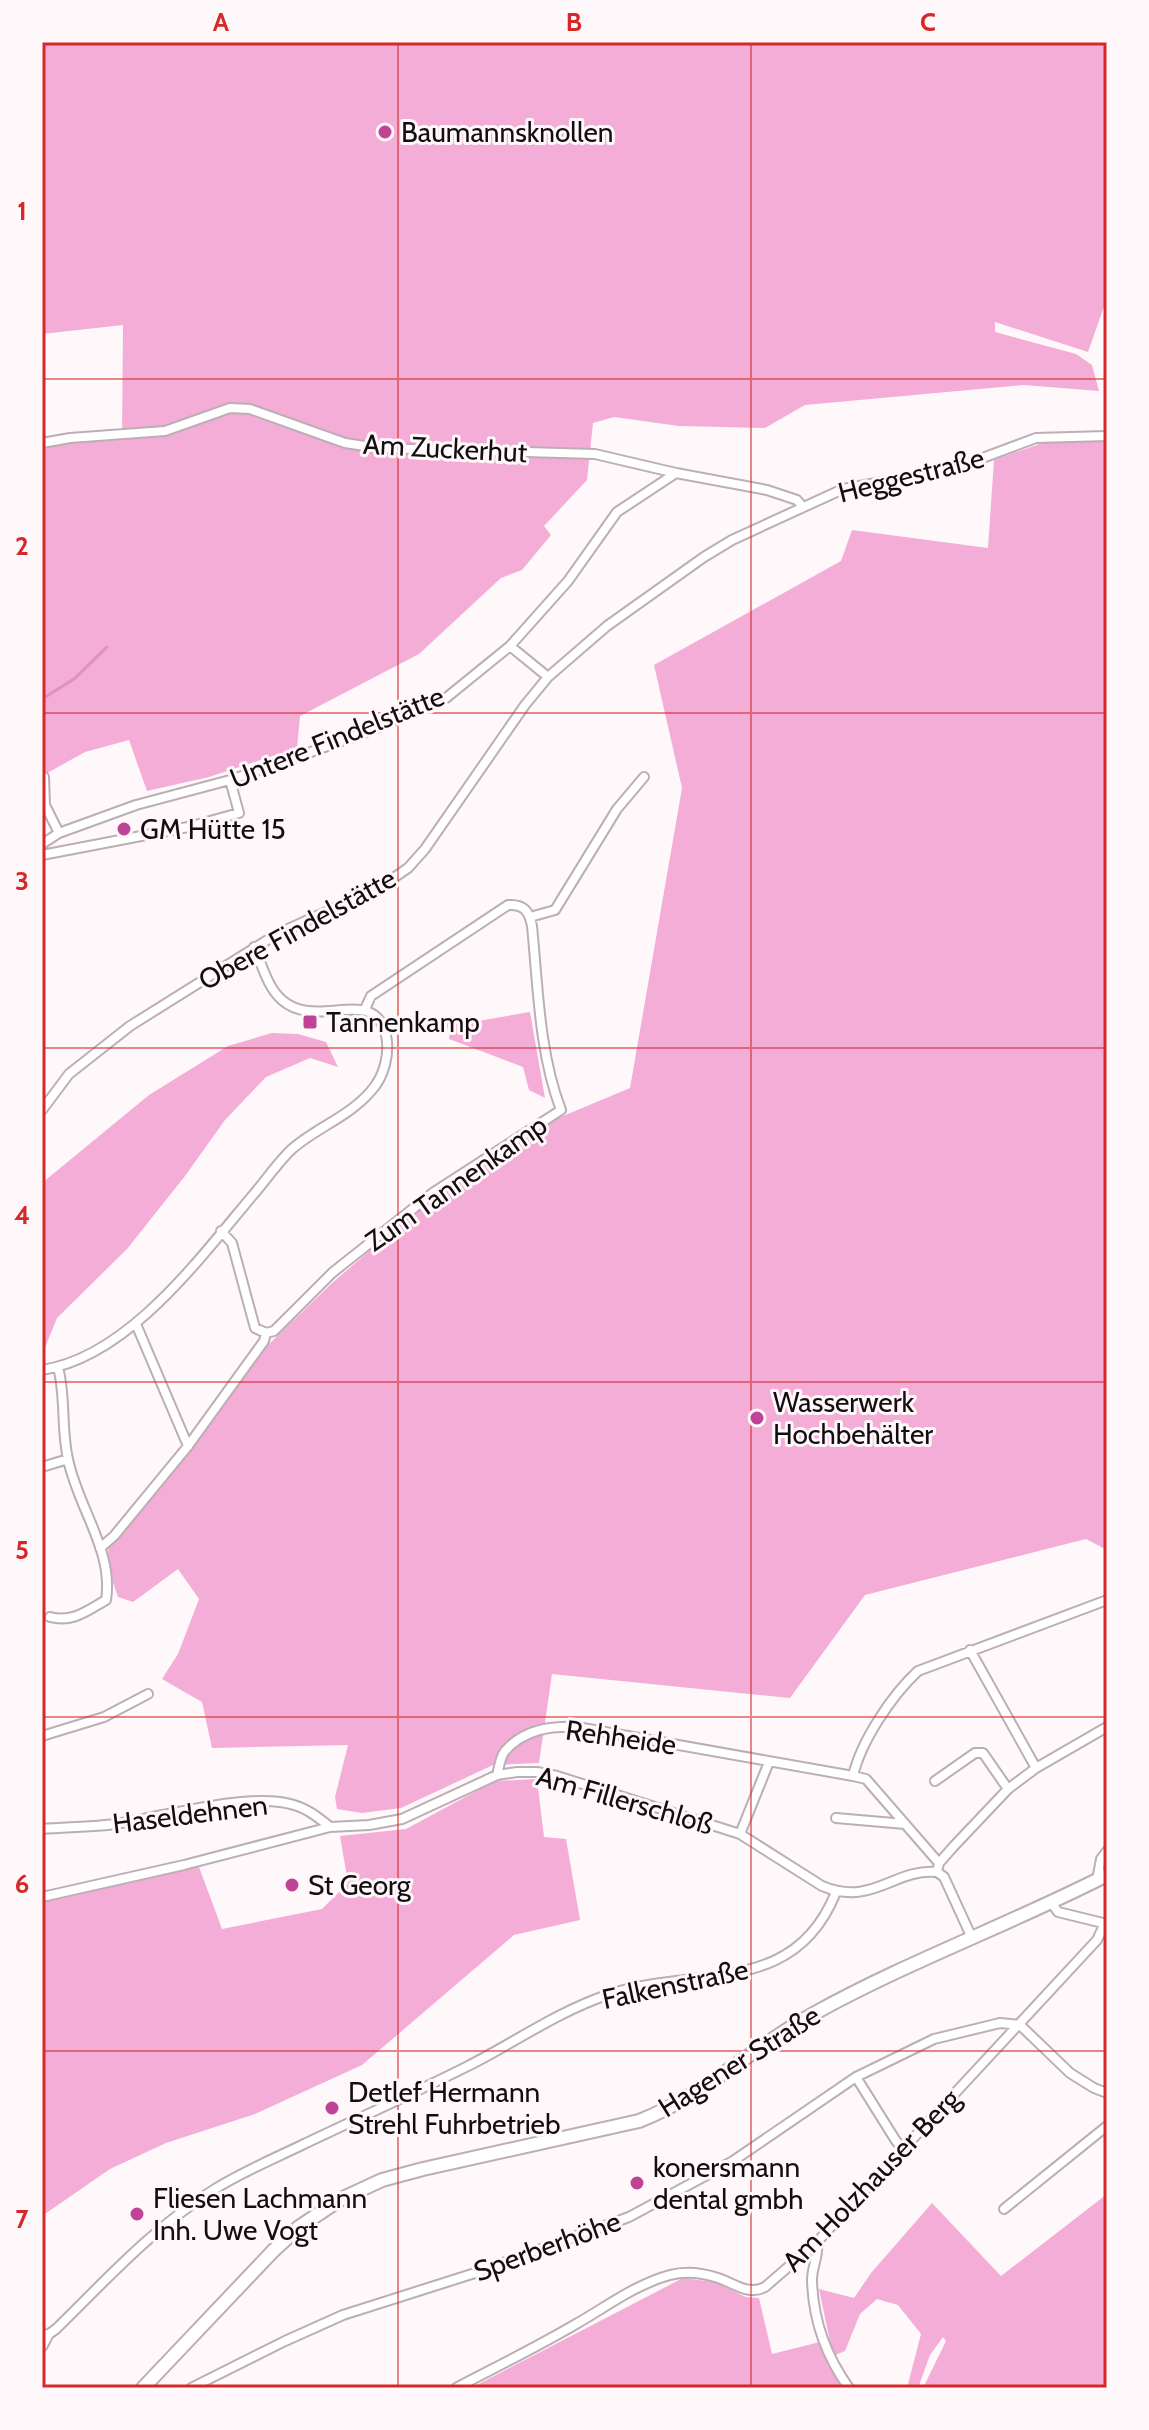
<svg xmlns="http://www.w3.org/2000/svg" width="1149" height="2430" viewBox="0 0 1149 2430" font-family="Cabin,sans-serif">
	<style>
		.green { fill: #f3add6 }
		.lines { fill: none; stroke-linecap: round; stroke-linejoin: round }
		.stream { stroke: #e38fc2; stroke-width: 3 }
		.minor-casing { stroke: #bdaeb6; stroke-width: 12 }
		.secondary-casing { stroke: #bdaeb6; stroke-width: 16 }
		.minor { stroke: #fff; stroke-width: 8 }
		.secondary { stroke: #fff; stroke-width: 12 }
		.grid { fill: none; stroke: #d62828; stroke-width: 2; stroke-opacity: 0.55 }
		.poi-dot { fill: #bf4496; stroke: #fef8fb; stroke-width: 3 }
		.labels { text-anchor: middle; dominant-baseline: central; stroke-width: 6; stroke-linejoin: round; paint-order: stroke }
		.poi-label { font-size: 28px; fill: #130d10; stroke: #fef8fb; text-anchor: start }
		.street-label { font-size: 28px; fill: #130d10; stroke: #fef8fb }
		.neatline { fill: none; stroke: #d62828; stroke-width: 3 }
		.grid-label { font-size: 26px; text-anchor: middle; font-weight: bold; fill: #d62828 }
	</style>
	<rect width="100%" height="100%" fill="#fef8fb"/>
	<path class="green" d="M42,42H1107V298L1088,352L995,322V332L1076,354L1092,365L1099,391L1024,385L805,405L765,428L679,426L614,417L593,423L587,480L544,526L551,535L522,570L501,578L419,654L300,716L297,748L209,777L147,791L129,740L85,752L42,776V448L77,442L122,440L123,325L42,334Z
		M1045,442H1107V1550L1086,1539L865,1595L790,1698L552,1674L539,1763L493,1765L401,1808L362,1813L337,1809L335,1797L348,1745L212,1748L202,1702L162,1679L178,1654L199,1599L178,1569L133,1602L118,1597L109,1571L108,1548L189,1452L268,1345L331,1284L396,1228L470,1173L556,1119L630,1088L682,788L654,665L841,561L852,530L988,548L994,460Z
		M530,1012L545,1098L529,1090L523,1067L449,1039L450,1029L438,1026L432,1020L461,1024Z
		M272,1033L298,1034L326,1042L338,1067L310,1058L266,1077L225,1120L185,1176L127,1249L57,1318L42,1355V1183L149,1095L228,1046Z
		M537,1779L544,1837L566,1839L580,1920L514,1935L362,2065L255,2114L166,2143L110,2169L42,2216V1902L199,1867L222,1929L322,1909L348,1883L340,1836L406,1829L495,1781Z
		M1107,2194V2388H923L946,2341L943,2337L930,2355L918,2388H907L921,2334L898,2305L877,2299L860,2314L845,2351L833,2356L819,2289L854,2298L871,2273L932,2203L1001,2276Z
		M683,2278L714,2282L746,2297L759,2298L772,2354L820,2342L827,2362L845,2388H471Z"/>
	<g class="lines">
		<path class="stream" d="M42,699L74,679L107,647"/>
		<g class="minor-casing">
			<path id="minor" d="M42,443L70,438L165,431L230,408L250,409L345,443L378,448L595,454L676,473L767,490L797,500L802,506
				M510,646L548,677
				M44,777L45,805L59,833
				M42,844L59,833L136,805L230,780L308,753L369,731L446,698L510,646L568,581L617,512L676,473
				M42,855L188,827L239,813L230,780
				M530,917L555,910L617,809L644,777
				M42,1110L69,1074L130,1026L277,934L379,888L408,868L425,849L525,705L548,677L607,626L704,557L732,540L843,489L953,469L1036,438L1107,436
				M221,1231L232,1243L255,1328L266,1333
				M136,1324L188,1446
				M42,1370C128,1357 199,1259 253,1195C266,1180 278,1162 292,1149C316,1128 350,1116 371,1091C384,1077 390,1054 386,1035C374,984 317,1031 282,1000C267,987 262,964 254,947
				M42,1467L68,1459
				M100,1548L114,1536L188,1446L264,1341L266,1333L274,1331L332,1273L434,1192L561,1110C539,1053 538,986 532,926C529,911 524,904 508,905L371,996L365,1009
				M50,1617C72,1623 87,1611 106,1600C114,1551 77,1506 68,1459C61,1429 66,1397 58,1367
				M970,1650L1036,1768
				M42,1736L104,1717L148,1694
				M497,1775C499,1768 500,1757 505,1751C524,1729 551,1726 577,1727L853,1776C861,1741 892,1695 918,1671L1107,1600
				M853,1776L866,1779L939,1863
				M935,1781L975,1753H983L1008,1789
				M836,1818L905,1824
				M42,1829C67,1827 92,1827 116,1824C161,1817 252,1791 294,1805C308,1809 319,1818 330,1827
				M740,1834L769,1762
				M937,1872L939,1863L954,1846L1008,1789L1036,1768L1107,1727
				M1097,1880L1101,1859L1107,1851
				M42,1897L184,1865L330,1827L369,1825L402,1819L497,1775L517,1772H537L557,1776L740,1834L822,1886C873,1907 894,1868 937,1872L944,1877L972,1938
				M1051,1902L1058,1912L1107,1924
				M856,2077L896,2141L904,2149
				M1004,2209L1107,2126
				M817,2242C819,2256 812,2266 812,2280C813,2319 826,2356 849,2388
				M42,2335L49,2334L56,2329C106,2280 155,2226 215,2189C242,2172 273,2159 302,2145C357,2119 412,2094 466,2067C514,2043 557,2012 607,1995C695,1965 794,1998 836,1892
				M42,2347L49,2334
				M191,2388L285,2341L343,2315L475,2273L629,2217L733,2161L856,2077L934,2039L1000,2023L1020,2025L1070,2073L1094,2088L1107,2093
				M456,2388C496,2367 537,2347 576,2324C606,2307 636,2284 670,2275C685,2271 703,2273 718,2278C734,2283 748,2296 765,2287L817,2242L1097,1940L1105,1923"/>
		</g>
		<g class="secondary-casing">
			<path id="secondary" d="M143,2388L273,2251L299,2227L341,2199L382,2180L423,2169L639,2121C704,2096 754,2046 815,2013C909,1961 1011,1924 1107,1875"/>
		</g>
		<use href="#minor" class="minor"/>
		<use href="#secondary" class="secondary"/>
	</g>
	<path class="grid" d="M398,42V2388M751,42V2388M42,379H1107M42,713H1107M42,1048H1107M42,1382H1107M42,1717H1107M42,2051H1107"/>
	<g class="poi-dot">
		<circle cx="385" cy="132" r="8"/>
		<circle cx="124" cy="829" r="8"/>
		<rect x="302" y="1014" width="16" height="16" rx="4"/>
		<circle cx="757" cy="1418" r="8"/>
		<circle cx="292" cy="1885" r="8"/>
		<circle cx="332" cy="2108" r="8"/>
		<circle cx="637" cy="2183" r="8"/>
		<circle cx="137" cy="2214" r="8"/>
	</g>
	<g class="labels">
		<g class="poi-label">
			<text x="401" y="132">Baumannsknollen</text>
			<text x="140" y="829">GM Hütte 15</text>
			<text x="326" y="1022">Tannenkamp</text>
			<text x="773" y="1402">Wasserwerk<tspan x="773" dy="32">Hochbehälter</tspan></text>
			<text x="308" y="1885">St Georg</text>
			<text x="348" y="2092">Detlef Hermann<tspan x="348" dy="32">Strehl Fuhrbetrieb</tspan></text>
			<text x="653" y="2167">konersmann<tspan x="653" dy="32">dental gmbh</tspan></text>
			<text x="153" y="2198">Fliesen Lachmann<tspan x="153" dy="32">Inh. Uwe Vogt</tspan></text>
		</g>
		<g class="street-label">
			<text transform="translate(445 448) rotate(3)">Am Zuckerhut</text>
			<text transform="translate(911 475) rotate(-14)">Heggestraße</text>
			<text transform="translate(337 737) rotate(-22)">Untere Findelstätte</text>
			<text transform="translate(297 929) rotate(-29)">Obere Findelstätte</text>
			<text transform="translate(456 1183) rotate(-35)">Zum Tannenkamp</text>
			<text transform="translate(621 1737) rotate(8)">Rehheide</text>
			<text transform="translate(625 1800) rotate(16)">Am Fillerschloß</text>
			<text transform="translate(190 1814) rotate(-7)">Haseldehnen</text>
			<text transform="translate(675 1984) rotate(-12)">Falkenstraße</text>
			<text transform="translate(739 2061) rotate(-32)">Hagener Straße</text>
			<text transform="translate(871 2180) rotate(-46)">Am Holzhauser Berg</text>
			<text transform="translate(547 2246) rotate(-20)">Sperberhöhe</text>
		</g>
	</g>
	<rect width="1149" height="2430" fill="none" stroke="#fef8fb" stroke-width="88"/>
	<rect x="44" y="44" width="1061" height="2342" class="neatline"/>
	<g class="grid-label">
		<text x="221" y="31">A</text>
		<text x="574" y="31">B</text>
		<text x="928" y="31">C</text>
		<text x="22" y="220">1</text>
		<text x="22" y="555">2</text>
		<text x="22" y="890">3</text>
		<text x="22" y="1224">4</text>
		<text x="22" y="1559">5</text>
		<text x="22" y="1893">6</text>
		<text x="22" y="2228">7</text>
	</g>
</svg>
